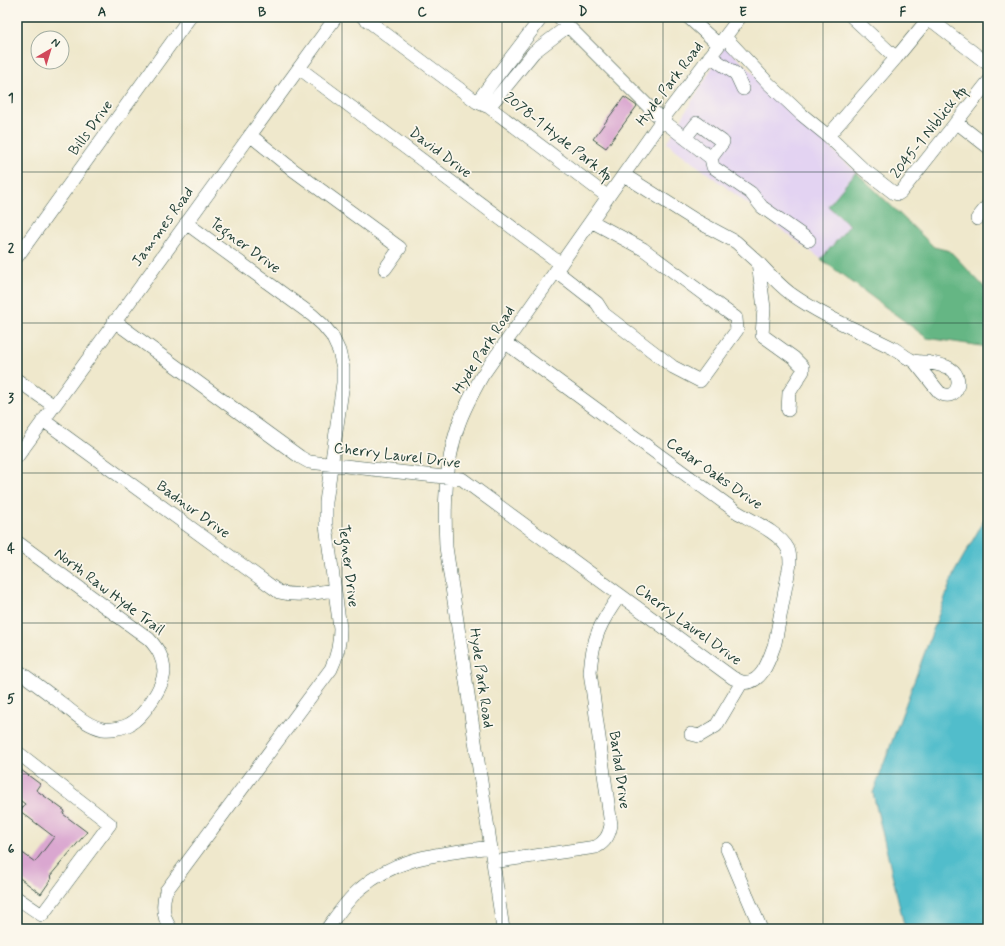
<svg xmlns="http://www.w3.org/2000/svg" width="1005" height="946" viewBox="0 0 1005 946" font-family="Mynerve,sans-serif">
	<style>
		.built { fill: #e3d3f2 }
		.forest { fill: #65b684; stroke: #427a5c }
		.water { fill: #51bdcb; stroke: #387d80 }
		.building { fill: #daa7d0 }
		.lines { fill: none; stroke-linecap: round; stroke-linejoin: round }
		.minor-casing { stroke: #3e574b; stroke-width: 14 }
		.minor { stroke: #fff; stroke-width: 13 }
		.grid { fill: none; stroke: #1f3d34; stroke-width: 1; stroke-opacity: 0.55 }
		.labels { text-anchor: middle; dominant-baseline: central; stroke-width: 3.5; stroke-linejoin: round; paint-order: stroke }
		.street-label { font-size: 15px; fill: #1f3d34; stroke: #fbf7ec }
		.neatline { fill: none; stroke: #1f3d34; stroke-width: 1.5 }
		.grid-label { font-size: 13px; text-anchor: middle; font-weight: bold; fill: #1f3d34 }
	</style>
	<rect width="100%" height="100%" fill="#fbf7ec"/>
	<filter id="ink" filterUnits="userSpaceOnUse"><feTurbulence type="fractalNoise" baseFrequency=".025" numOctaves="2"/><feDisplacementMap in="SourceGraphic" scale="8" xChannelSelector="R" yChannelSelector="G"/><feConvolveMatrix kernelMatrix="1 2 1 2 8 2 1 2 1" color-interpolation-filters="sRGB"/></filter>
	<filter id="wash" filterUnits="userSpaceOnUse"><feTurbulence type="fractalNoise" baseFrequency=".012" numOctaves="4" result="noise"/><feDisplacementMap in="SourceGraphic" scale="16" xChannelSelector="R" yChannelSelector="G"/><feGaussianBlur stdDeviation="0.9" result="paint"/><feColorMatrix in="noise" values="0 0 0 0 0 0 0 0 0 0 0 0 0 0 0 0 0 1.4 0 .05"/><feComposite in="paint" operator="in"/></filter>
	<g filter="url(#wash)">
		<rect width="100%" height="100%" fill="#efe8cc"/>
		<path class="built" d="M725,46L856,172L828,206L850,225L821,259L667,143Z"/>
		<path class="forest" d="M856,172L934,247L950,251L988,291V347L927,338L821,259L850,225L828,206Z"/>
		<path class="water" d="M988,516V929H905L873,793L954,573L986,517Z"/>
		<g id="blocks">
			<path class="building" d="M624,97L637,106L606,148L593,139Z
				M17,767L40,784L36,790L65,811L63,814L87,832L50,876L52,878L41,894L17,876V849L35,862L54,837L20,811L25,804L17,798Z"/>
		</g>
	</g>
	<g filter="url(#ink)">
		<use href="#blocks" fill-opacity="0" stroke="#3e574b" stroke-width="1"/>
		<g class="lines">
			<g class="minor-casing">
				<path id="minor" d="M363,17L477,102L542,17
					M559,17L662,120L711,158L723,142L697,123L685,138
					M688,17L719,45
					M852,17L896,58
					M725,37L768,83L801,114L828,136L863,169L894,193L898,194L901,192L988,82
					M710,56L736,74L743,89
					M299,68L561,264
					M477,102L489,107L608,197
					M489,107L534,52L568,26
					M956,122L988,147
					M250,135L292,169L400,248L385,269
					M828,136L896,58L928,19L931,20L988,64
					M711,158L713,167L751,193L762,207L809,240
					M624,175L695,220L736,242L758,262L764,308L762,335L794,358L803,367V371L789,393L788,410
					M977,219L988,205
					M17,257L190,17
					M758,262C768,273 779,285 791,294C822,316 859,331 893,348C900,352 907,359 914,361C918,362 922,362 926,362C933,363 941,365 947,367C967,375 957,405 939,392L914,361
					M556,271L597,303L604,314L673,367L700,381L737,330L736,318L725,310L643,249L591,221
					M114,321L300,457L309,462L462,479L733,678C736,679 739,681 742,682C762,686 770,657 775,643L790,564C790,559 790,554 788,549C780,533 752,521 737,512L506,343
					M17,380L54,406
					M43,420L279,592C299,597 314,593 334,590
					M17,457L336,17
					M17,542L149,639C158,649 163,657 164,671C164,686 143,717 130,724C123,728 111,730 103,729C87,726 74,713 61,703C47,692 32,681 17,670
					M691,734L699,736L716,726L742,682
					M17,752L110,824L42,915L17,898
					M727,849L761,929
					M493,862L596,847C605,842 609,836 611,825L590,672C593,636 600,623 620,595
					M171,929C162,917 162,905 166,891L331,669C338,655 340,643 340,628L326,525V502L343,383V368L339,351L332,336L323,325L312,315L186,223
					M327,929C337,915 347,900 360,889C398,855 443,854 490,847
					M503,929L446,547C444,505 445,466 458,426C464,408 473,392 482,376L662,120L740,17"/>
			</g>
			<use href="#minor" class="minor"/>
		</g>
	</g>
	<path class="grid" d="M182,17V929M342,17V929M502,17V929M663,17V929M823,17V929M17,172H988M17,323H988M17,473H988M17,623H988M17,774H988"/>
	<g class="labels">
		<g class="street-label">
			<text transform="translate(670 84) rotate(-53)">Hyde Park Road</text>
			<text transform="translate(91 128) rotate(-54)">Bills Drive</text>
			<text transform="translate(929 132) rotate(-52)">2045-1 Niblick Ap</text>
			<text transform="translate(558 137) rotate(38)">2078-1 Hyde Park Ap</text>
			<text transform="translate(440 153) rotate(37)">David Drive</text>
			<text transform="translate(163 227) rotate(-54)">Jammes Road</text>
			<text transform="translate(245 246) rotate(36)">Tegner Drive</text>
			<text transform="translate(484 350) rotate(-57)">Hyde Park Road</text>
			<text transform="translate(397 456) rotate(7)">Cherry Laurel Drive</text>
			<text transform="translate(714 474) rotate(35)">Cedar Oaks Drive</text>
			<text transform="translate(193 510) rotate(36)">Badnur Drive</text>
			<text transform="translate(348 566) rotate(83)">Tegner Drive</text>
			<text transform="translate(109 592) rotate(37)">North Raw Hyde Trail</text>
			<text transform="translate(688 625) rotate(36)">Cherry Laurel Drive</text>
			<text transform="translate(481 678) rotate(82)">Hyde Park Road</text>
			<text transform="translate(619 770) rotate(82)">Barlad Drive</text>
		</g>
	</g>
	<rect width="1005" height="946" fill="none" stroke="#fbf7ec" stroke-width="44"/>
	<g transform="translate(50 50) rotate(38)"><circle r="19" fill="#fbf7ec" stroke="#a3ada2"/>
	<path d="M0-3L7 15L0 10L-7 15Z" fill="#d1495b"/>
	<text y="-6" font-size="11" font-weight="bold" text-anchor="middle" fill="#1f3d34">N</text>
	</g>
	<rect x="22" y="22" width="961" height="902" class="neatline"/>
	<g class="grid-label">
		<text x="102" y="16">A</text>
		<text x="262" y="16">B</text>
		<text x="422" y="16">C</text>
		<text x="583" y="16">D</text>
		<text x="743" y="16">E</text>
		<text x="903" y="16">F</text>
		<text x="11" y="102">1</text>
		<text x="11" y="252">2</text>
		<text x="11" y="402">3</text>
		<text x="11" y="553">4</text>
		<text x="11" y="703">5</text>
		<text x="11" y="853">6</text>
	</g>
</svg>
